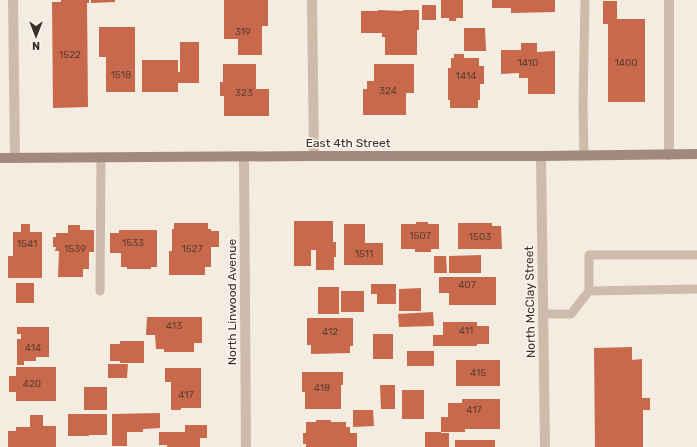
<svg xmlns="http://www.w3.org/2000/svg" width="697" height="447" viewBox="0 0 697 447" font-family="Rubik,sans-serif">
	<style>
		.building { fill: #c8694b }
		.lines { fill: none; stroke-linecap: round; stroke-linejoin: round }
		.service { stroke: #cdbbac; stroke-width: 9 }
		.minor { stroke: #cdbbac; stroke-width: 10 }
		.secondary { stroke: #a18a7d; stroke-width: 10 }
		.labels { text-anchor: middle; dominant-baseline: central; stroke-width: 3; stroke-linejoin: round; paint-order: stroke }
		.number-label { font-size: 10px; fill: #5e3e33 }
		.street-label { font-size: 12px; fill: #3b302b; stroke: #fbf5ee }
	</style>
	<rect width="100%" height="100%" fill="#f4ebe1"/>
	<path class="building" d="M61,0H89V3H87L88,107L53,108L52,2H61Z
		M91,0H115V2L91,3Z
		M224,0H268V26H262V55H238V39H224Z
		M441,0H463V18H456V21H449V18H441Z
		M492,0H555V12L511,13V8H492Z
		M603,1H617V19H645V102H608V24H603Z
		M422,5H436V20H422Z
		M378,10L403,11V10H419V30H417V55H385V37H382V33H361V11H378Z
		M99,27H135V92H106V57H99Z
		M464,28H485L486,51H464Z
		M180,42H199V83H178V92H142V60H178V72H180Z
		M521,43H537V52L555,51V94H528V78H519V73L501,74V50H521Z
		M454,54H464V58H479V66H484V84H480V100H478V108H450V100H448V68H451V58H454Z
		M223,64H256V89H269V116H224V96H220V82H223Z
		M374,64H414V93H406V115H363V89H367V81H374Z
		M294,221H333V242H336V257H334V270H316V250H311V266H294Z
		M416,222H428V224H439V249H431V252H415V249H401V224H416Z
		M174,223H208V229H211V231H219V247H211V267H205V275H169V251H172V229H174Z
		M458,223H492V226H501L502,249H458Z
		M21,224H30V232H42V278H8V256H13V232H21Z
		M344,224H365V243H383V265H344Z
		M68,225H80V230H94V252H89V269H83V277H58L59,251H55L56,247H53V237H56V233H68Z
		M119,230H157V267H151V269H127V267H121V253H110V233H119Z
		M481,255V273H449V256Z
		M434,256H446L447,273H434Z
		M439,277H496V305H449V293H439Z
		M16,283H34V303H16Z
		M371,284H396V304H377V294H371Z
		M318,287H339V314H318Z
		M421,288V311H399V289Z
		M341,291H364V312H341Z
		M433,312L434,326L399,327L398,314Z
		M147,317H202V343H194V352H164V349H156L155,335H146Z
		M307,318H353V346H350V353L311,354V345H307Z
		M443,322H477V326H489V344H477V346H433V335H443Z
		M17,327H49V357H36V361H24V365H17V339H21V334H17Z
		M373,334H393V359H373Z
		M120,341H144V363H120V361H110V344H120Z
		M632,347V360L642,359V398H650V410H643V447H595L594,348Z
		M407,351H434V366H407Z
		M456,360H500V386H456Z
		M108,364H128L127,378H108Z
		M16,367H56V401H16V392H9V376H16Z
		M165,368H201V408H181V410H171V382H165Z
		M302,372H343V385H341V409H305V392H302Z
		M380,385H395V409H381Z
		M84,387H107V410H84Z
		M402,390H424V419H402Z
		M462,399H500V429H465V432H441V417H448V403H462Z
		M353,410H373L374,426L353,427Z
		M160,413V428L143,429V432H127V446H112V414Z
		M68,414H107V435H89V436H68Z
		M30,415H43V426H56V447H8V431H16V427H30Z
		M316,420H331V422H346V427H350V433H357V447H306V444H303V433H306V422H316Z
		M185,425H207V438H200V447H167V445H159V432H185Z
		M425,432H441V433H449V447H425Z
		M455,440H495V447H455Z"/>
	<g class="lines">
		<path class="service" d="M584,156L583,107L585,0
			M100,291L101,158
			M589,291V255H697
			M544,314H571L589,291L697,289"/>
		<path class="minor" d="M13,0L15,158
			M312,0L314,156
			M669,155V0
			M541,156L545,447
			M244,157L246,447"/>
		<path class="secondary" d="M0,158L314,156H541L697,154"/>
	</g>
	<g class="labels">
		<g class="number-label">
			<text x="243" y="32">319</text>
			<text x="70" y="55">1522</text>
			<text x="528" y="63">1410</text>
			<text x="626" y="63">1400</text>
			<text x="121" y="75">1518</text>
			<text x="466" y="76">1414</text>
			<text x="388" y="91">324</text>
			<text x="244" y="93">323</text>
			<text x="420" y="236">1507</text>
			<text x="480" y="237">1503</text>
			<text x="133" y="243">1533</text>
			<text x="27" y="244">1541</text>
			<text x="75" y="249">1539</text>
			<text x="192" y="249">1527</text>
			<text x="364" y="254">1511</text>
			<text x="467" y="285">407</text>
			<text x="174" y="326">413</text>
			<text x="466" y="331">411</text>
			<text x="330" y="332">412</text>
			<text x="33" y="348">414</text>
			<text x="478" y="373">415</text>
			<text x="32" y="384">420</text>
			<text x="322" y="388">418</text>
			<text x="186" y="395">417</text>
			<text x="474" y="410">417</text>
		</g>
		<g class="street-label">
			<text x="348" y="143">East 4th Street</text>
			<text transform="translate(232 302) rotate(-90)">North Linwood Avenue</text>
			<text transform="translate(530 302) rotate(-91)">North McClay Street</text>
		</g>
	</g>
	<g transform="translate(36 36) rotate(180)" stroke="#fbf5ee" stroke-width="3" paint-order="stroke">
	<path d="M0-3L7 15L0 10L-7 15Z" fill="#3b302b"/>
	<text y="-6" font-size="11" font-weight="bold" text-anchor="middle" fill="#3b302b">N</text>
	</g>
</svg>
